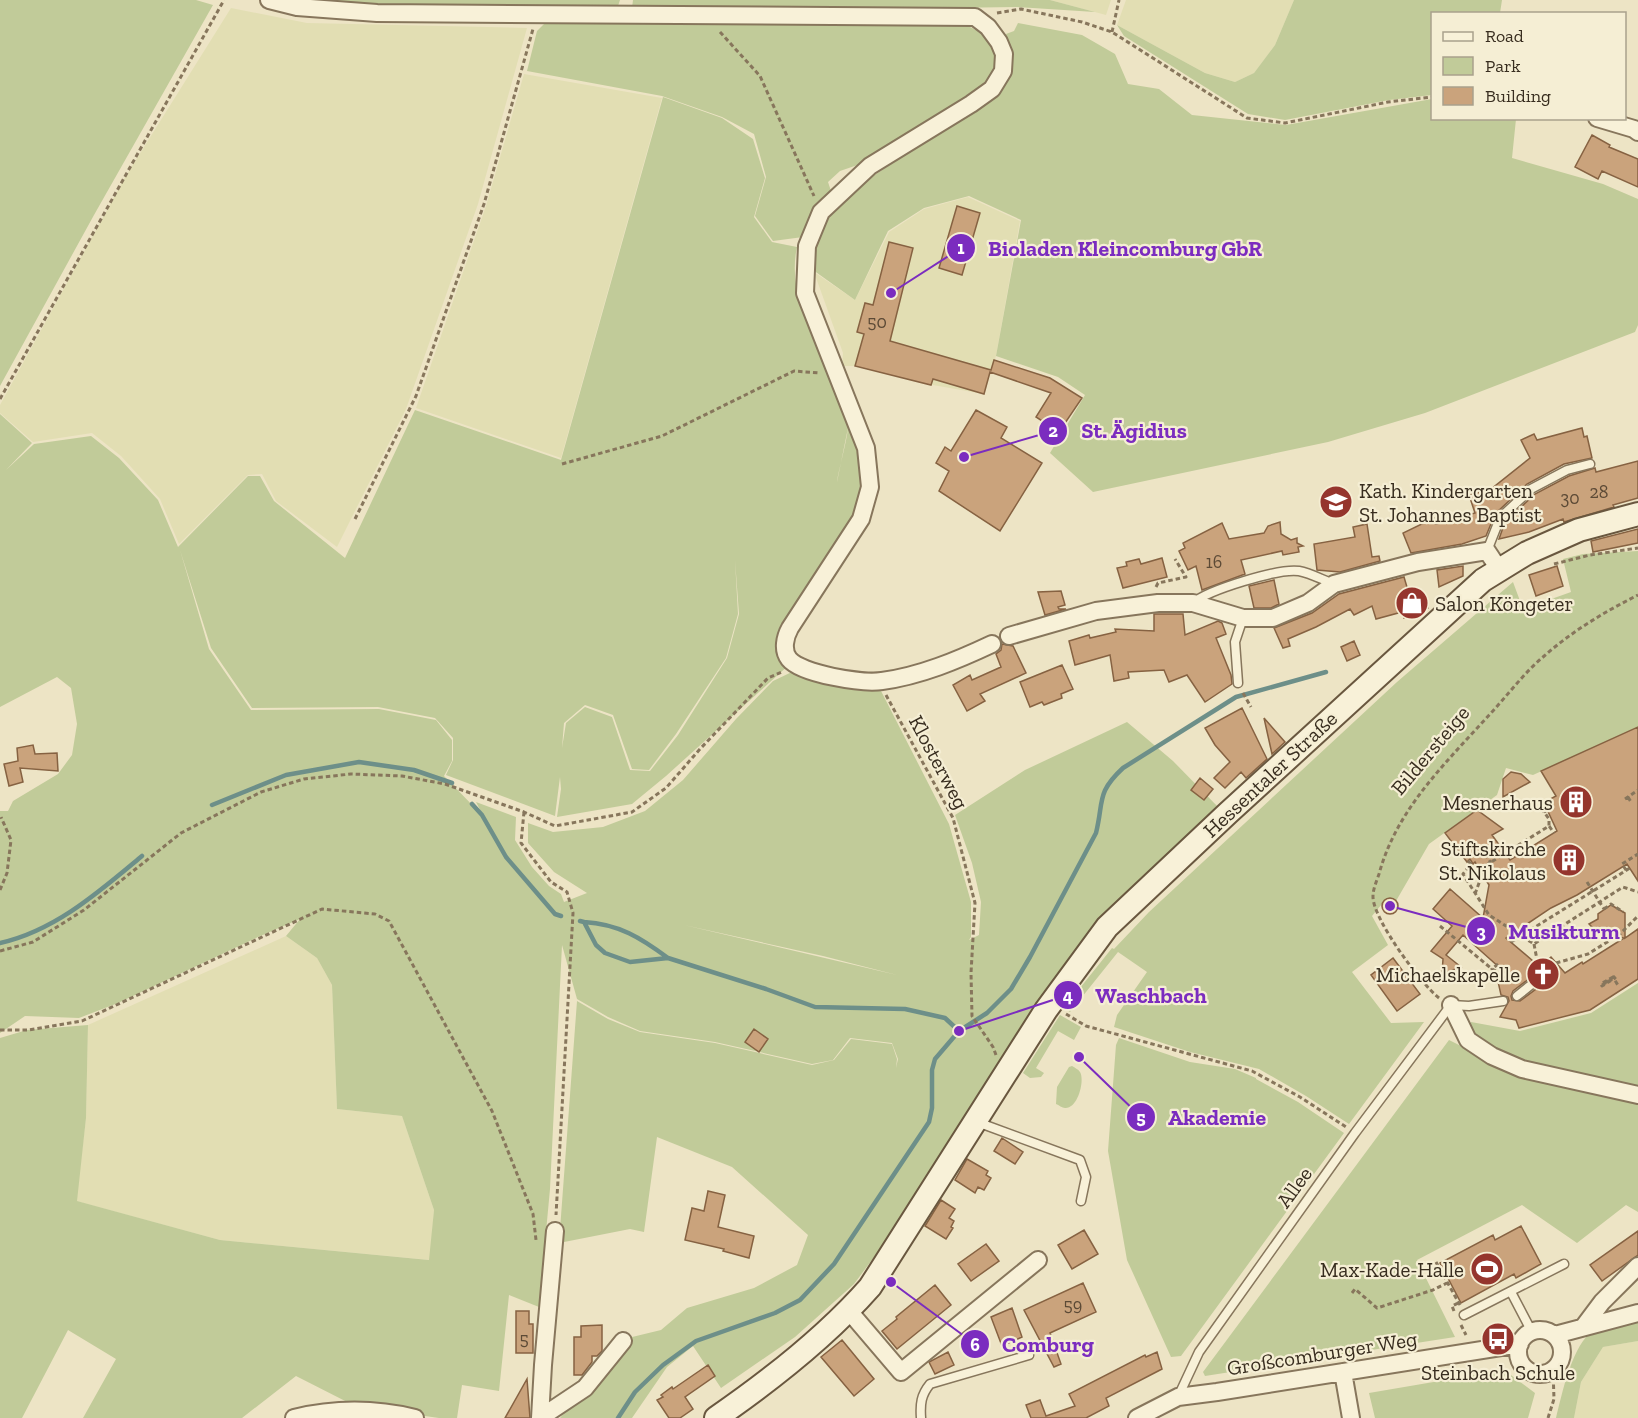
<svg xmlns="http://www.w3.org/2000/svg" width="1638" height="1418" viewBox="0 0 1638 1418" font-family="'Zilla Slab',serif">
	<style>
		.farmland { fill: #e2deb3 }
		.green { fill: #c1cb99; fill-rule: evenodd }
		.lines { fill: none; stroke-linecap: round; stroke-linejoin: round }
		.stream { stroke: #6d8f89; stroke-width: 4.5 }
		.building { fill: #caa37c; stroke: #866242; stroke-width: 1.5; fill-rule: evenodd }
		.lane-casing { stroke: #87765c; stroke-width: 11 }
		.street-casing { stroke: #87765c; stroke-width: 20 }
		.secondary-casing { stroke: #69573f; stroke-width: 26 }
		.path { stroke: #87765c; stroke-width: 3; stroke-dasharray: 4.5 3; stroke-linecap: butt }
		.lane { stroke: #f8f1d8; stroke-width: 8 }
		.street { stroke: #f8f1d8; stroke-width: 16 }
		.secondary { stroke: #f8f1d8; stroke-width: 22 }
		.labels { text-anchor: middle; dominant-baseline: central; stroke-width: 4.5; stroke-linejoin: round; paint-order: stroke }
		.number-label { font-size: 18px; fill: #5c4a36 }
		.poi-label { font-size: 21px; fill: #382d1f; stroke: #f5eed4; text-anchor: end }
		.street-label { font-size: 21px; fill: #382d1f; stroke: #f5eed4 }
		.leader { fill: none; stroke: #7b2cbf; stroke-width: 2 }
		.callout-dot { fill: #7b2cbf; stroke: #f5eed4; stroke-width: 2 }
		.mark-label { font-size: 18px; text-anchor: middle; font-weight: bold; fill: #fff }
		.callout-label { font-size: 22px; text-anchor: middle; font-weight: bold; fill: #7b2cbf; stroke: #f5eed4; stroke-width: 4.5; stroke-linejoin: round; paint-order: stroke }
	</style>
	<rect width="100%" height="100%" fill="#ede4c5"/>
	<path class="farmland" d="M1050,0H1111L1106,15Z
		M1126,0H1294L1275,45L1254,73L1235,82L1205,73L1117,25Z
		M231,8L307,23L527,28L478,204L406,409L337,547L276,501L262,474L248,475L179,544L160,499L121,456L92,433L33,442L0,413V405L124,179Z
		M524,74L662,98L561,458L416,408L486,206Z
		M968,197L1020,221L996,356L984,394L933,385L855,366H842L843,353L814,272L855,300L889,232L924,209Z
		M286,936L317,958L332,985L337,1109L402,1116L434,1210L430,1260L220,1240L76,1201L86,1118L88,1025Z
		M1638,1341V1418H1574L1581,1382L1603,1347Z"/>
	<path class="green" d="M0,0H196L213,5L94,215L0,386Z
		M300,0H620L617,9H406Z
		M633,0H1050L1095,12L1017,7L872,9L632,8Z
		M1294,0H1502L1500,13L1432,14V95L1389,100L1285,120L1248,114L1124,36L1117,25L1205,73L1235,82L1254,73L1275,45Z
		M738,20L960,22L988,36L998,54V69L989,84L975,95L875,159L840,171L828,182L831,191L815,210L803,237L773,241L755,216L766,177L754,134L722,117L662,96L527,71L537,31L547,21Z
		M1018,23L1082,35L1115,54L1128,84L1159,89L1192,115L1286,125L1432,99V118L1516,119L1512,158L1603,184L1638,199V325L1635,332L1425,413L1328,442L1093,492L1050,453L1085,395L1058,377L996,356L1021,220L969,196L924,208L888,231L855,300L813,270L817,240L833,209L864,182L975,109L1008,78L1012,64L1006,34L1014,31Z
		M663,97L722,118L753,139L765,178L754,217L772,242L797,247C784,307 831,358 848,413C852,425 839,467 837,482L850,418L864,487L853,521L784,627L790,664L666,776L632,804L557,817L561,789L560,777L555,816L446,775L453,760V738L435,718L378,707L252,708L211,648L180,550L209,649L251,710L379,709L436,720L452,740V761L444,776L478,811L493,835L476,802L516,817L515,840L532,867L549,886L561,894L564,902L587,893L554,872L528,843V823L553,832L603,827L645,811L683,780L736,719L773,681L794,671L880,689L949,824L971,902V937L969,940L979,935L981,902L972,863L955,815L1025,770L1127,722L1173,761L1219,808L1000,1063L880,1249L854,1284L795,1337L721,1388L693,1346L667,1367L632,1418H560L628,1338L661,1330L687,1308L754,1288L797,1265L808,1235L732,1167L657,1137L644,1232L630,1229L559,1243L577,1001L608,1019L640,1032L715,1043L812,1065L834,1060L851,1039L892,1044L897,1059L896,1068L898,1059L892,1043L850,1038L833,1060L812,1064L715,1042L640,1031L608,1017L577,999L562,945L550,1189L539,1307L509,1295L499,1391L462,1385L457,1418H439L355,1406L296,1376L242,1418H83L116,1359L68,1330L22,1418H0V1038L27,1030L88,1025L86,1118L77,1201L220,1240L429,1260L434,1210L402,1116L337,1109L332,985L317,958L286,936L300,919L258,937L118,1003L79,1018L25,1016L0,1033V811H8L13,801L58,774L72,755L77,724L71,688L57,677L0,707V414L32,443L6,470L34,444L91,436L119,458L158,500L178,547L248,476H260L274,501L345,558L415,410L561,460ZM735,560L739,614L727,658L678,735L650,771L630,770L612,717L585,707L566,723L562,748L564,723L585,705L613,715L632,769L649,770L676,734L726,658L738,614ZM684,925L823,956L897,975Z
		M1638,551V727L1533,775L1506,768L1497,795L1429,844L1396,901L1391,898L1386,899L1372,916L1388,945L1352,972L1391,1023L1424,1022L1349,1124L1306,1096L1259,1069L1190,1052L1114,1027L1117,1015L1147,972L1118,952L1070,1012L1064,1008L1112,948L1114,949L1149,912L1397,682L1513,582L1523,609L1571,592L1563,559L1583,554Z
		M1638,983V1089L1523,1062L1494,1049L1468,1033L1471,1022L1520,1031L1591,1013Z
		M1060,1015L1081,1027L1074,1040L1058,1031L1036,1068L1044,1073L1041,1077L1030,1078L1023,1073Z
		M1119,1038L1190,1062L1235,1069L1256,1078V1079L1298,1102L1344,1133L1181,1356L1171,1357L1127,1260L1108,1151L1116,1045Z
		M1449,1040L1483,1057L1638,1099V1212L1626,1205L1577,1243L1522,1205L1417,1260L1455,1337L1205,1376L1203,1372Z
		M1072,1066C1075,1068 1078,1069 1080,1072C1085,1080 1078,1109 1065,1108C1062,1108 1059,1105 1056,1104L1057,1087L1069,1067Z
		M1638,1321V1341L1603,1347L1581,1382L1574,1418H1556C1562,1394 1571,1351 1589,1334Z
		M1504,1370L1535,1393L1528,1418H1375L1369,1393Z"/>
	<g class="lines">
		<path class="stream" d="M472,804L482,815L506,857L555,914L561,916
			M212,805L286,775L359,762L414,770L452,783
			M580,921L584,922L596,945L605,953L630,962L668,958L766,989L815,1007L905,1009L945,1018L959,1031
			M584,922C619,924 641,938 668,958
			M0,943C55,931 100,891 142,856
			M618,1418L635,1392L663,1365L696,1341L775,1313L800,1300L834,1264L929,1122L932,1108V1070L935,1059L959,1031L987,1013L1011,989L1030,957L1096,833C1104,801 1096,793 1123,768L1236,697L1326,672"/>
	</g>
	<path class="building" d="M1592,135L1610,145L1609,147L1638,159V187L1602,171L1598,179L1575,167Z
		M957,206L980,213L962,275L939,268Z
		M889,242L913,248L890,341L991,370L994,360L1050,378L1082,398L1059,432L1036,417L1051,393L990,372L984,394L933,379L931,385L855,366L864,334L857,332L865,303L873,305Z
		M976,410L1007,427L1001,438L1042,463L1000,531L939,491L949,471L936,463L945,447L951,451Z
		M1582,428L1584,437L1587,436L1592,458L1564,464L1527,484L1495,514L1486,536L1462,544L1411,553L1403,533L1434,518L1436,524L1475,513L1469,495L1491,489L1530,458L1521,440L1534,434L1537,440Z
		M1638,461V498L1613,505L1614,507L1564,522L1563,519L1529,532L1499,539L1505,522L1535,494L1569,476L1595,468L1596,472Z
		M1280,522L1281,534L1291,540L1297,538V543L1303,546L1298,547L1299,552L1283,555L1282,551L1241,560L1245,574L1202,590L1196,566L1188,570L1179,551L1185,548L1183,543L1222,523L1229,539L1264,533L1268,526Z
		M1367,524L1372,557L1379,556L1380,561L1340,572L1317,570L1314,544L1355,537L1353,527Z
		M1638,529V543L1593,552L1591,541Z
		M1162,558L1167,577L1123,588L1117,568L1127,566L1126,562L1139,559L1141,564Z
		M1463,566V576L1439,587L1437,570Z
		M1557,566L1563,586L1536,596L1529,575Z
		M1404,577L1409,594L1421,590L1428,608L1404,618L1402,612L1376,619L1372,606L1354,615L1350,609L1316,627L1288,639L1290,646L1283,648L1274,628L1312,613L1339,594Z
		M1274,580L1279,604L1271,608H1254L1249,586Z
		M1061,591L1065,605L1058,607L1059,609H1066L1045,615L1038,592Z
		M1154,614H1183L1185,635L1218,621L1222,623L1226,634L1216,638L1231,675L1232,684L1205,702L1187,675L1169,682L1164,670L1128,672L1129,678L1114,681L1110,655L1075,665L1069,641L1089,635L1090,638L1116,632L1115,629L1154,631Z
		M1354,641L1360,655L1347,661L1341,647Z
		M1002,644L1013,646L1026,673L980,694L985,701L967,711L953,685L970,675L972,680L1001,667L996,654L1001,650Z
		M1062,665L1073,689L1061,694L1062,698L1044,705L1042,702L1030,707L1020,682Z
		M1242,708L1267,759L1246,778L1241,772L1225,788L1214,778L1230,762L1215,745L1205,728Z
		M1264,718L1285,742L1272,754Z
		M1638,727V881L1627,864L1577,895L1551,908L1506,938L1540,967L1551,957L1565,973L1582,962L1583,964L1624,938L1597,932L1589,924L1598,919V914L1611,905L1625,913V938L1638,929V979L1590,1010L1519,1028L1516,1020L1500,1017L1509,1001L1508,997L1501,995L1497,977H1510L1463,935L1446,955L1461,967L1442,974L1443,959L1431,951L1452,926L1433,909L1450,889L1483,918L1489,885L1475,862L1473,864L1470,859L1467,862L1445,833L1477,810L1503,829L1492,835L1510,860L1557,831L1545,805V802L1556,796L1541,771ZM1530,978L1537,981L1536,989L1520,1001L1512,1000L1511,996L1513,991Z
		M33,745L35,754L57,753L58,771L20,768L23,782L9,786L4,764L18,761L17,748Z
		M1511,772L1521,774L1530,782L1503,797V779Z
		M1200,778L1213,789L1204,800L1191,790Z
		M1382 906a8 8 0 1 1 16 0a8 8 0 1 1-16 0Z
		M1393,958L1420,994L1397,1011L1371,975Z
		M754,1029L768,1039L759,1052L745,1042Z
		M1002,1138L1023,1152L1015,1164L994,1151Z
		M967,1159L988,1171L986,1175L991,1178L984,1190L978,1187L975,1193L955,1180Z
		M708,1191L725,1195L718,1227L754,1236L749,1258L723,1251L724,1249L685,1240L692,1208L704,1211Z
		M941,1200L955,1209L949,1218L954,1221L951,1227L953,1228L946,1239L925,1226Z
		M1521,1226L1541,1264L1516,1278L1514,1274L1461,1303L1440,1263L1493,1235L1495,1240Z
		M1084,1230L1098,1254L1072,1269L1058,1245Z
		M1638,1231V1255L1602,1281L1590,1265Z
		M986,1244L999,1261L971,1281L958,1264Z
		M1083,1283L1096,1312L1050,1333L1061,1364L1054,1367L1024,1310Z
		M935,1285L951,1305L897,1349L882,1331L897,1319L896,1317Z
		M1012,1308L1022,1337L1002,1346L991,1317Z
		M516,1311H529V1324H533V1353H516Z
		M602,1325V1351L597,1356H592V1362L582,1375H574V1337H581V1326Z
		M842,1340L874,1379L854,1396L821,1357Z
		M948,1352L954,1365L935,1374L929,1362Z
		M1157,1352L1162,1369L1106,1398L1109,1406L1086,1418H1031L1026,1405L1040,1400L1046,1416L1075,1406L1069,1394L1145,1355L1146,1357Z
		M708,1365L715,1376L685,1397L693,1409L680,1418H669L657,1400L663,1397L661,1395L672,1387L673,1389Z
		M527,1379L530,1418H505Z"/>
	<g class="lines">
		<g class="lane-casing">
			<path id="lane" d="M1487,551L1500,518L1531,489L1567,470L1590,464
				M1193,603C1208,590 1279,568 1299,571C1310,573 1323,580 1334,584
				M1238,683L1235,642L1243,618
				M1517,996L1532,984
				M977,1122L1080,1160L1086,1177L1081,1201
				M1511,1292L1532,1332
				M1464,1315L1564,1264
				M1178,1397L1199,1352L1355,1133L1451,1005L1469,1006L1503,1001
				M921,1418C920,1404 921,1395 930,1384L1029,1355"/>
		</g>
		<g class="street-casing">
			<path id="street" d="M269,0L297,7L377,13L975,17L988,27L999,42L1004,54L1003,71L992,89L971,104L870,166L821,212L807,246L805,293L866,448L870,487L861,519L790,628C785,637 782,650 789,659C801,674 863,684 882,681C920,676 958,660 992,644
				M1597,118L1634,129L1638,132
				M1009,636L1096,611L1158,603H1193L1243,618H1273L1308,603L1334,584L1418,562L1487,551L1499,569
				M1451,1005L1468,1040L1492,1056L1522,1069L1638,1095
				M849,1311L901,1372L1038,1260
				M1584,1326L1602,1302L1638,1266
				M1518 1352a22 22 0 1 1 44 0a22 22 0 1 1-44 0Z
				M1555,1335L1638,1313
				M1343,1372L1351,1418
				M294,1418C335,1408 374,1408 415,1418
				M540,1418L543,1365L555,1231
				M540,1418L585,1388L623,1341
				M1137,1418L1178,1397L1217,1392L1520,1344"/>
		</g>
		<g class="secondary-casing">
			<path id="secondary" d="M716,1418C771,1380 826,1337 870,1287L1046,1010L1107,927L1228,813L1483,580L1527,553L1579,530L1638,514"/>
		</g>
		<path class="path" d="M997,13L1021,9L1082,22L1112,32L1247,118L1285,123L1388,102L1432,97
			M720,32L760,76L814,196
			M1112,32L1119,0
			M0,399L224,0
			M562,464L662,436L794,371L820,373
			M355,519L416,396L484,204L533,29
			M1554,564L1590,555L1638,548
			M1156,587L1158,583L1186,577L1175,559
			M1243,693L1251,707
			M886,695L953,818L975,903L971,973L972,1016L993,1047L996,1055
			M1628,797L1631,802
			M1625,799L1638,790
			M1548,810L1544,812L1549,819V826
			M524,812L521,843L551,882L567,892L573,913L556,1215
			M1485,854L1491,863
			M1468,861L1471,864L1463,874L1489,915L1534,944L1623,887L1638,892
			M1626,870L1622,864L1638,854
			M1587,882L1604,909
			M0,890L7,873L11,840L1,817
			M1475,894L1483,872L1488,864L1549,826L1554,833
			M1604,909L1611,904L1623,912
			M1440,926L1492,969
			M1511,942L1630,868
			M1534,944L1538,965
			M0,951L33,942L84,910L181,833L261,792L304,779L351,774L402,776L445,784L524,812L555,826L632,812L666,788L700,749L768,678L782,672
			M1556,963L1588,954L1620,934L1638,916
			M1498,964L1492,969L1517,983
			M1515,971L1517,981
			M1613,976L1615,978L1602,986L1601,984L1613,977L1614,978L1602,985L1613,977L1619,987
			M1439,998C1421,984 1372,918 1373,896C1373,889 1377,880 1379,874C1397,808 1446,763 1490,714C1507,696 1523,674 1543,657C1571,632 1604,612 1638,595
			M1066,1014L1086,1026L1252,1071L1300,1097L1346,1127
			M0,1030H28L82,1021L322,909L375,914L389,921L492,1111L533,1214L536,1240
			M1436,1262L1460,1305
			M1352,1293L1355,1289L1377,1308L1433,1290L1447,1283
			M1454,1311L1452,1306L1458,1303
			M1461,1325L1466,1335
			M1548,1418L1554,1399L1553,1370"/>
		<use href="#lane" class="lane"/>
		<use href="#street" class="street"/>
		<use href="#secondary" class="secondary"/>
	</g>
	<defs>
		<g id="school-disc" transform="scale(1.725)"><circle r="9.5" fill="#95352d" stroke="#f5eed4"/><path d="M0-5L7-2L0 1L-7-2ZM-4 1L0 2.5L4 1V4Q0 6-4 4Z" fill="#fff"/></g>
		<g id="shop-disc" transform="scale(1.725)"><circle r="9.5" fill="#95352d" stroke="#f5eed4"/><path d="M-5-2.5h2.3a2.7 3.5 0 0 1 5.4 0H5L5.5 6h-11ZM-1.5-2.5h3a1.5 2.3 0 0 0-3 0Z" fill="#fff"/></g>
		<g id="building-disc" transform="scale(1.725)"><circle r="9.5" fill="#95352d" stroke="#f5eed4"/><path d="M-4-6H4V6H1V3H-1V6H-4ZM-2.5-4.3h1.7v1.8h-1.7ZM.8-4.3h1.7v1.8H.8ZM-2.5-1h1.7V.8h-1.7ZM.8-1h1.7V.8H.8Z" fill="#fff"/></g>
		<g id="church-disc" transform="scale(1.725)"><circle r="9.5" fill="#95352d" stroke="#f5eed4"/><path d="M-1.2-6h2.4v3.5h3.3v2.4h-3.3V6h-2.4V-.1h-3.3v-2.4h3.3Z" fill="#fff"/></g>
		<g id="stadium-disc" transform="scale(1.725)"><circle r="9.5" fill="#95352d" stroke="#f5eed4"/><path d="M0-5a6.5 5 0 1 0 0 10a6.5 5 0 1 0 0-10ZM-3.5-1.8h7v3.6h-7Z" fill="#fff"/></g>
		<g id="bus-disc" transform="scale(1.725)"><circle r="9.5" fill="#95352d" stroke="#f5eed4"/><path d="M-5-6H5V4H4V6H2V4H-2V6H-4V4H-5ZM-3.5-4V0h7V-4ZM-3.5 1.2v1.5H-2V1.2ZM2 1.2v1.5H3.5V1.2Z" fill="#fff"/></g>
	</defs>
	<g fill-rule="evenodd">
		<use href="#school-disc" x="1336" y="502"/>
		<use href="#shop-disc" x="1412" y="603"/>
		<use href="#building-disc" x="1576" y="802"/>
		<use href="#building-disc" x="1569" y="860"/>
		<use href="#church-disc" x="1543" y="974"/>
		<use href="#stadium-disc" x="1487" y="1269"/>
		<use href="#bus-disc" x="1498" y="1339"/>
	</g>
	<g class="labels">
		<g class="number-label">
			<text x="877" y="322">50</text>
			<text x="1599" y="492">28</text>
			<text x="1570" y="498">30</text>
			<text x="1214" y="562">16</text>
			<text x="1073" y="1305">59</text>
			<text x="524" y="1339">5</text>
		</g>
		<g class="poi-label">
			<text x="1359" y="490" text-anchor="start">Kath. Kindergarten<tspan x="1359" dy="24">St. Johannes Baptist</tspan></text>
			<text x="1435" y="603" text-anchor="start">Salon Köngeter</text>
			<text x="1553" y="802">Mesnerhaus</text>
			<text x="1546" y="848">Stiftskirche<tspan x="1546" dy="24">St. Nikolaus</tspan></text>
			<text x="1520" y="974">Michaelskapelle</text>
			<text x="1464" y="1269">Max-Kade-Halle</text>
			<text x="1498" y="1372" text-anchor="middle">Steinbach Schule</text>
		</g>
		<g class="street-label">
			<text transform="translate(1430 750) rotate(-50)">Bildersteige</text>
			<text transform="translate(939 762) rotate(62)">Klosterweg</text>
			<text transform="translate(1270 774) rotate(-43)">Hessentaler Straße</text>
			<text transform="translate(1294 1187) rotate(-54)">Allee</text>
			<text transform="translate(1322 1353) rotate(-9)">Großcomburger Weg</text>
		</g>
	</g>
	<path class="leader" d="M891 293L961 248M964 457L1053 431M1390 906L1481 931M959 1031L1068 995M1079 1057L1141 1117M891 1282L975 1344"/>
	<g class="callout-dot">
		<circle cx="891" cy="293" r="6"/>
		<circle cx="964" cy="457" r="6"/>
		<circle cx="1390" cy="906" r="6"/>
		<circle cx="959" cy="1031" r="6"/>
		<circle cx="1079" cy="1057" r="6"/>
		<circle cx="891" cy="1282" r="6"/>
		<circle cx="961" cy="248" r="15"/>
		<circle cx="1053" cy="431" r="15"/>
		<circle cx="1481" cy="931" r="15"/>
		<circle cx="1068" cy="995" r="15"/>
		<circle cx="1141" cy="1117" r="15"/>
		<circle cx="975" cy="1344" r="15"/>
	</g>
	<g class="mark-label">
		<text x="961" y="254">1</text>
		<text x="1053" y="437">2</text>
		<text x="1481" y="938">3</text>
		<text x="1068" y="1002">4</text>
		<text x="1141" y="1124">5</text>
		<text x="975" y="1351">6</text>
	</g>
	<g class="callout-label">
		<text x="1125" y="256">Bioladen Kleincomburg GbR</text>
		<text x="1134" y="438">St. Ägidius</text>
		<text x="1564" y="939">Musikturm</text>
		<text x="1151" y="1003">Waschbach</text>
		<text x="1217" y="1125">Akademie</text>
		<text x="1048" y="1352">Comburg</text>
	</g>
	<rect x="1431" y="12" width="195" height="108" fill="#f5eed4" stroke="#a9a18c" stroke-width="1.5"/>
	<rect x="1443" y="32" width="30" height="9" fill="#f8f1d8" stroke="#a9a18c" stroke-width="1.5"/>
	<text x="1485" y="42" font-size="18" fill="#382d1f">Road</text>
	<rect x="1443" y="57" width="30" height="18" fill="#c1cb99" stroke="#a9a18c" stroke-width="1.5"/>
	<text x="1485" y="72" font-size="18" fill="#382d1f">Park</text>
	<rect x="1443" y="87" width="30" height="18" fill="#caa37c" stroke="#a9a18c" stroke-width="1.5"/>
	<text x="1485" y="102" font-size="18" fill="#382d1f">Building</text>
</svg>
